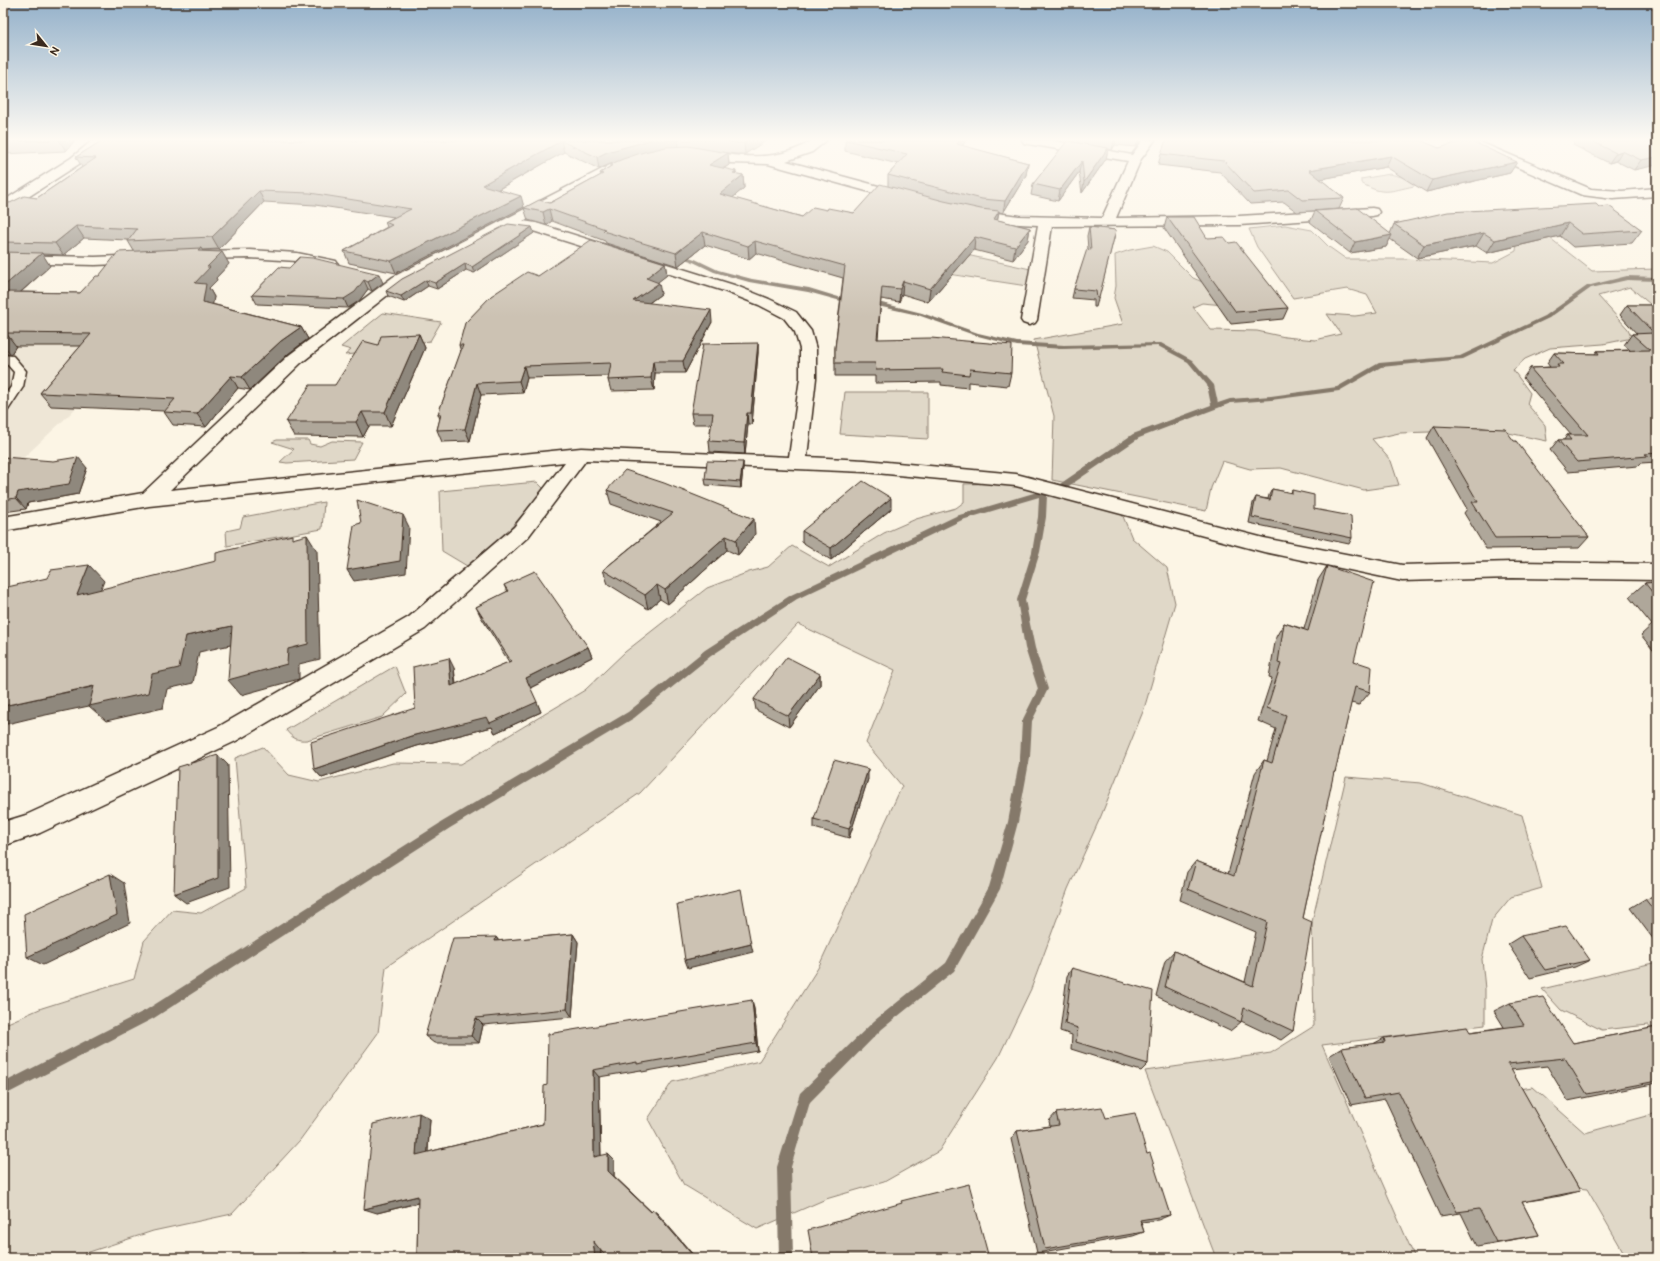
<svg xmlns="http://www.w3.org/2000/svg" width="1660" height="1261" viewBox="0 0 1660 1261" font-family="'Balsamiq Sans',sans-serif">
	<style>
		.built { fill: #eee6d6 }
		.green { fill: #e0d8c8; stroke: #8e8173 }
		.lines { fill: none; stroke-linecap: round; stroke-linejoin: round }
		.stream { fill: #85796b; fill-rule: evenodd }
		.lane-casing { stroke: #3b2a1e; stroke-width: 3 }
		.street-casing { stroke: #3b2a1e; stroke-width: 3 }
		.lane { fill: #fcf5e5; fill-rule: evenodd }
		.street { fill: #fcf5e5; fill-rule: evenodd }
		.wall { fill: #afa79a; stroke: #3b2a1e; fill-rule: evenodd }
		.shaded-wall { fill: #8f887d; stroke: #3b2a1e }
		.building { fill: #ccc2b3; stroke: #3b2a1e }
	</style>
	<rect width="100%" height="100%" fill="#fcf5e5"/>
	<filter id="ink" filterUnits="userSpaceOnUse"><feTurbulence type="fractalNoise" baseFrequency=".025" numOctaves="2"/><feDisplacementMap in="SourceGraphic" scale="8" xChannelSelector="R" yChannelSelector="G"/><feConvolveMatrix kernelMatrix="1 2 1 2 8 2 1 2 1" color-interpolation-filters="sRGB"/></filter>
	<g filter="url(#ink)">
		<path class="built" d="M3,334L143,336L69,415L3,477Z"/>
		<path class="green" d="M1390,174L1402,177L1415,183L1414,186C1390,191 1383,196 1361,183V179Z
			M1532,224L1592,271L1657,269V310L1630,287L1598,296L1628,329L1632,338L1603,344L1550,348L1525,359L1513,370L1530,393L1527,404L1545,425L1547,441L1480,427L1460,431L1399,433L1372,439L1391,461L1399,485L1364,490L1281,468L1250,469L1222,461L1211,488L1206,511L1052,480L1054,416L1034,340L1123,324L1114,298L1116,286L1115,255L1130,250L1153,246L1167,252L1193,278L1224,291L1235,306L1202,303L1193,307L1211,330L1257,331L1285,337L1315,340L1341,334L1327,314L1355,316L1377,313L1367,295L1347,289L1293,298L1257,247L1249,229L1285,225L1312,230L1329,247L1346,259H1404L1493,263L1516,251L1518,232Z
			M953,252L1035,270L1027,286L935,272Z
			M383,313L441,322L430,341L388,347L375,352L345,355L351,350L341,347Z
			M845,392H928V439L840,434Z
			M277,440H308L310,444L320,446L332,441L362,442L353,459L287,463L280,462L294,449L272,442Z
			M537,482L544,489L494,548L472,569L442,551L440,491Z
			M1006,483L1122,514L1132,538L1167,568L1175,603L1144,709L1101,816L1068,889L1031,989L998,1058L939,1151L884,1182L826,1199L757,1229L684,1185L648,1119L672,1082L759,1061L818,968L902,786L866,743L895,670L798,624L640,793L386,967L378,1033L300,1140L232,1214L153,1231L71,1258H3V1025L42,1008L134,979L144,941L172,910L201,913L246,888L235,758L263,747L289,775L319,782L393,763L461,764L585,690L625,652L707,588L749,572L768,567L792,546L829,567L884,533L916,519L956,508L964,502V484Z
			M324,502L322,529L227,546L226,531L240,528L243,517Z
			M395,666L406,694L382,717L307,740C297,741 292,738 286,730Z
			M1346,777L1421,783L1522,815L1542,888L1511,897L1492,920L1482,959L1485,989V1025L1322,1045L1415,1258H1216L1145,1071L1271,1053L1314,1026L1312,922Z
			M1657,962V1037L1648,1025L1602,1030L1561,1010L1542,989Z
			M1533,1087L1585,1133L1657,1113V1258H1627L1587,1189L1565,1187L1512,1090Z"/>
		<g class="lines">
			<path class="stream" d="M676,253L695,259L718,270L752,279L809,288L855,302L852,304L808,292L749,282L714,272L691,261L674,256L673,255Z
				M1627,276L1657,277V281L1627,280L1591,288L1549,318L1463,359L1381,367L1339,391L1271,400L1231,403L1139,438L1063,490L1047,495L1046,517L1040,552L1025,600L1035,648L1048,689L1032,721L1030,757L1018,822L1000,889L954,971L882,1029L810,1102L791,1167L793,1258H779L777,1167L800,1093L874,1021L946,963L989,887L1008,822L1020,757L1022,721L1038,689L1025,648L1017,600L1032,552L1038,517L1039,497L962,520L797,599L711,656L634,718L450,828L154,1018L3,1096V1083L146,1010L442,822L628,712L705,650L791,595L956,516L1057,486L1133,434L1211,405L1207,385L1188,362L1158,346L1064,349L1017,346L974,335L918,315L882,307L867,305V303H882L922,313L978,333L1017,342L1064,345L1161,343L1192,360L1214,385L1218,403L1230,399L1271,396L1337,387L1379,363L1460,356L1545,316L1587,286Z"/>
			<g class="lane-casing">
				<path id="lane" d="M3,355L13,356L26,371L23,387L8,410L3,411V398L11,387L14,372L6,363H3Z"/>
			</g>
			<g class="street-casing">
				<path id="street" d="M93,140H107L79,164L8,210L3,211V201L71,158Z
					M813,140H827L812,152L786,161L908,194L910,197L908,200L903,201L768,164L731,163L700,158L696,157L694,154L696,151L700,150C739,157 778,163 813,140Z
					M1022,140H1049L1132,155L1143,140H1155L1141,159L1116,218L1239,216L1372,208L1377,209L1379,212L1377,215L1372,216L1239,225L1052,226L1037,320L1035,323L1029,325L1023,323L1021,320L1038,225L1002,223L962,216L960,213L962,210L967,209L1019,216L1102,218L1128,161L1028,144L1024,143Z
					M1459,140H1475L1591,189L1622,191L1657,188V196L1613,199L1582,195L1461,143Z
					M627,160L632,161L633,164L632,167L620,171L523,221L536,223L734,285L769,299L796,312L811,331L816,349V378L807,457L865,460L1016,474L1264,538L1402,565L1512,562L1657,564V580L1512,578L1402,581L1264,552L1016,486L865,472L586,460L528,537L425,629L236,741L40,833L3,846V822L26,815L218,727L409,617L514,527L565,462L149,506L3,531V517L143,493L289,355L393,277L610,165ZM509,228L530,230L724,291L759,305L784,318L795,332L800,349V378L789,457L581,448L170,490L301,363L403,283Z
					M250,250L297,253L336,261L338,264L336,267L331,268L297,261L250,258L194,259L189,258L187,255L189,252L194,251Z
					M3,255L95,257L142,255L147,256L149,259L147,262L142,263L95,265L3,263Z"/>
			</g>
			<use href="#lane" class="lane"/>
			<use href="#street" class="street"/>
		</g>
		<path class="wall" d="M3,140H75L66,151L3,154Z
			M103,140H767L745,154H737L728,153L729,165L723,169L736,174L743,175L744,188L732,198L802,217L827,210L854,213L888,186V175L898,164L845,151V140H966L962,146L1028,163L1026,175L1003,213L999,212L997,220L1030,228L1028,240L1013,260L974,250L928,302L902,294L899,302L881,299L878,339L1011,373L1008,386L968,382V388L941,385V382L875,383V376H835V348L843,278L756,253L749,259L705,245L678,266L606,243L605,241L552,221L546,225L528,220L524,208L550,203L601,175L600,173L611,166V164L615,162L610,164L599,169L564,152L499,189L524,207L396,273L349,263L344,251L387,227L385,222L394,217L315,205L264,202L219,249L202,250L203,251L222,252L229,264L216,278L217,280L209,288L214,297L212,304L301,327L308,339L288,354L250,390L238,388L206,427L173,425L164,412V411L51,406L40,393L81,346H16L11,354H3V202L10,203L37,198L82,167L76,157ZM84,238L128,240V241L134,251L99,276L80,293L21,292L50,266L42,254L63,255Z
			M1072,140H1140L1136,147L1115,145L1112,150L1108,149L1106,159L1082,193L1079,172L1058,201L1031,195L1033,184L1072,142Z
			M1575,140H1657L1634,170L1616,161L1609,163L1573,145Z
			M1439,148L1517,162L1510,173L1426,192L1386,167L1320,179L1344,198L1339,209L1297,212L1284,202L1250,204L1220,172L1158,165L1161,154Z
			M1599,207L1642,230L1632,243L1573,247L1560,236L1487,253L1476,246L1417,258L1390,239L1386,247L1350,253L1310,222L1315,211L1390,234L1394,224Z
			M1167,217L1207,238L1229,243L1288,308L1283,319L1231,324L1164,228Z
			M532,227L534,233L474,273L466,270L437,289L428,286L404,302L388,296L386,291Z
			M1089,227L1116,230L1096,307H1094V300L1072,298L1074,289L1088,249L1087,236Z
			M665,263L667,275L657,282L661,294L649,303L712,322L685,373H655L654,390L611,391L608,380L609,376L527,378L523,393L481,395L470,441L442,442L437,430L440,419L438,414L461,352L459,345L538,276Z
			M279,267L383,283L372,291L368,289L359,301L348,308L257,304L252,295Z
			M1627,305H1657V462L1641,463L1638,466L1568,472L1550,450L1558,440H1564L1567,435H1571L1523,378L1530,368L1550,367L1547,363L1554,353L1595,354L1597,351L1630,350L1624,345L1632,334H1637L1620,315Z
			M419,334L425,348L391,426H369L363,437L294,436L286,422L335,385L378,345Z
			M758,343V353L752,424H748L745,454L710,452L709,441L711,424H693L691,413Z
			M1434,426L1514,441L1589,537L1579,548L1486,549L1464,513L1467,509L1427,438Z
			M3,457L87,468L78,494L28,503L26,509L3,512Z
			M743,462V468L741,488L706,485L705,479Z
			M1272,489L1291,493L1292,490L1314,509L1352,538L1349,544L1249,523L1253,503L1256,497L1268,499L1269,495Z
			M607,490L755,534L738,555L727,550L668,604L660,599L648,609L608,584L603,570L661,522L611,504Z
			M891,509L831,560L802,542V531Z
			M1327,566L1354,661L1370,692L1359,705L1351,703L1335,772L1333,774L1303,918L1293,1031L1281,1040L1241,1021V1022L1230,1031L1156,996L1165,961L1174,951L1245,982L1256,932L1180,900L1187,872L1196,861L1228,874L1255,773L1264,760L1267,761L1276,729L1258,721L1272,678L1269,677L1276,637L1284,623L1304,629L1318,580Z
			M1657,582V655L1641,635L1652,625L1629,597L1645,583Z
			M504,585L588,647L592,657L530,688L541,712L495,733L492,727L417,746L322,778L314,769L415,708L454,668L456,684L509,662L481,617L476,607L507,592Z
			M820,674V685L789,727L756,710L754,699Z
			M868,779L849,838L814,828V819Z
			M1657,897V944L1630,908L1645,899Z
			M573,934L578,942L572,1017L483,1025L479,1043H434L425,1036L496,937L499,941Z
			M1521,936L1590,960L1575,967L1530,978L1508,944Z
			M1072,968L1148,1064L1141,1071L1071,1049L1072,1035L1060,1031L1067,976Z
			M752,1000L754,1009L758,1051L642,1072L641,1070L599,1077L601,1156L614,1160V1176L651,1212L653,1210L658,1214L601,1250V1258H417L418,1203L377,1213L430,1119L428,1152L543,1124L547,1085Z
			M1510,1003L1573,1043L1657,1027V1083L1568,1101L1547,1066L1511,1070L1580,1191L1560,1196L1522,1202L1539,1235L1477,1246L1461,1213L1440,1216L1385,1099L1351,1105L1329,1056L1342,1048L1373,1044L1384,1038L1470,1032L1504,1027L1494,1011Z
			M1056,1113L1106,1118L1147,1154L1170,1215L1158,1220L1141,1222L1144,1232L1133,1236L1037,1253L1011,1139L1017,1131L1050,1126L1049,1121Z"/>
		<path class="shaded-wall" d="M59,140H75L66,151Z
			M650,140H678L679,148L652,152L610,164L599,169L597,157L607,152Z
			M749,140H767L745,154L744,143Z
			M960,140H966L956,156L957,144Z
			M1114,140H1116L1115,145L1112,150Z
			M1138,140H1140L1136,147Z
			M561,141L564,152L486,196L482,185Z
			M1108,148L1106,159L1082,193L1084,182Z
			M1622,151L1616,161L1609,163L1616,153Z
			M728,153L729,165L710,177L709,165Z
			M1391,156L1386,167L1305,182L1309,170Z
			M1657,157V165L1634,170L1641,160Z
			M1082,161L1079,172L1058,201L1060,190Z
			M1517,162L1510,173L1426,192L1432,180Z
			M1028,163L1026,175L1003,213L1005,201Z
			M736,171V181L743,175L744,188L722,207L720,194L733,173Z
			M259,191L264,202L219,249L212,237Z
			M521,196L524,207L396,273L391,261Z
			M549,209L552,221L546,225L543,212Z
			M999,211L997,223L994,219Z
			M1568,223L1560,236L1487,253L1495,240Z
			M76,226L84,238L63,255L55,243Z
			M532,227L534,233L474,273L472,267Z
			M1030,228L1028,240L1013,260L1015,247Z
			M703,232L705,245L678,266L676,253Z
			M1484,233L1476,246L1417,258L1424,245Z
			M1392,235L1386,247L1350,253L1355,242Z
			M975,237L974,250L928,302L930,289Z
			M755,241L756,253L749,259L748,246Z
			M201,248L208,260L198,251Z
			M222,252L229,264L216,278L217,280L209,288L214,297L211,314L203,302L195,283L207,267Z
			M42,253L50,266L7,304L3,298V287Z
			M665,263L667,275L648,290L646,278Z
			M465,264L466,270L437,289L435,283Z
			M379,274L383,283L372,291L368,282Z
			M364,280L368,289L359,301L348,308L344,299Z
			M426,280L428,286L404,302L401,296Z
			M903,281L902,294L899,302L900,289Z
			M659,283L661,294L635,313L633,301Z
			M711,310L712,322L685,373L683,361Z
			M301,327L308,339L288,354L250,390L242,377L281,341Z
			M6,333L16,346L11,354L3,345V338Z
			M419,334L425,348L391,426L385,412Z
			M758,343V353L752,424L751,413Z
			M653,361L655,373L654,390L651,378Z
			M3,362L5,365L3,369Z
			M524,366L527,378L523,393L519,381Z
			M231,376L238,388L206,427L197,414Z
			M477,383L481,395L470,441L465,429Z
			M362,412L369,426L363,437L356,422Z
			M747,413L748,424L745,454L744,443Z
			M78,457L87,468L78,494L28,503L26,509L16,498L18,492Z
			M743,462V468L741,488L740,482Z
			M891,498V509L831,560V548Z
			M403,515L409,527L406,573L354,581L347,570Z
			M754,519L755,534L738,555L736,540Z
			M307,535L317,551L320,659L299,664V679L241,695L228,680L288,649Z
			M726,536L727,550L668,604L665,590Z
			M89,565L104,581L92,611L77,595Z
			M657,585L660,599L648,609L645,595Z
			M232,626L244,642L199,652L193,683L167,689L163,708L106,721L89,706L36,717L3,725V706L152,674L186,636Z
			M588,647L592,657L530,688L526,678Z
			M449,658L454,668L456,696L451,686Z
			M820,674V685L789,727L788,716Z
			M537,702L541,712L495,733L492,727L417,746L322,778L314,769L411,736Z
			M218,755L228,765L230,887L186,903L174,894Z
			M868,769V779L849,838V829Z
			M110,874L124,883L130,923L43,965L27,957Z
			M3,927L6,928L3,948Z
			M573,934L578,942L572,1017L567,1009Z
			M496,937L502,946L495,941Z
			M751,944L753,952L688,968L685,960Z
			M752,1000L754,1009L758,1051L756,1043Z
			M476,1018L483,1025L479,1043L471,1036Z
			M593,1070L599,1077L601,1163L594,1157Z
			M419,1113L430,1119L427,1161L416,1155Z
			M608,1154L614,1160V1176L656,1216L651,1212L608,1171Z
			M418,1196L429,1200L377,1213L364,1209Z
			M653,1210L658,1214L696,1258H695Z
			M593,1241L600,1245L601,1258H595Z
			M302,1253L308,1254V1258H301Z"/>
		<path class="building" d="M3,140H52L3,142Z
			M103,140H651L607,152L597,157L561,141L482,185L521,196L391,261L344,251L392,225L385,222L411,209L310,193L259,191L212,237L128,241L137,229L76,226L55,243L3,242V202L10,203L24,196L37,198L96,158L76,157Z
			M719,140H749L744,143H736Z
			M846,140H960L957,144L1028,163L1005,201L982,199L888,175L907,154Z
			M1166,140H1420L1439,148L1466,140H1469L1517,162L1432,180L1391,156L1309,170L1344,198L1302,200L1289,190L1254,193L1224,161L1161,154Z
			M1590,140H1657V157L1641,160L1622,151L1616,153Z
			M1067,141L1108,148L1084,182L1082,161L1060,190L1033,184Z
			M688,146L728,153L709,165L736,171L733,173L743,175L720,194L802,217L813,207L827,210L828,208L854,213L880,184L944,201L981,209L999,211L994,219L1030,228L1015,247L975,237L930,289L903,281L900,289L882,287L877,339L931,338L1012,345L1011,373L970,369L969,375L942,372L943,369L876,370L875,363H835V348L845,266L755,241L748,246L703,232L676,253L603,231L605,229L549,209L543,212L524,208L539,200L550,203L603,174L600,173L613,165L611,164L623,159L644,152L666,147Z
			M1596,204L1599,207L1609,206L1642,230L1582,234L1568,223L1495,240L1484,233L1424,245L1394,224L1448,212Z
			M1357,208L1392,235L1355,242L1315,211Z
			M1167,217H1194L1207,238L1224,237L1229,243L1236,242L1288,308L1236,312Z
			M508,224L532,227L472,267L465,264L435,283L426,280L401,296L386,291L402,279Z
			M1089,227L1116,230L1099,298H1097L1096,291L1074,289L1087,249L1091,250Z
			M591,240L665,263L646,278L659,283L633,301L711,310L683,361H653L651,378L608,380L611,363L524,366L519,381L477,383L465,429L437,430L441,414H438L463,345H459L465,323L491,296L527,272L538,276Z
			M201,248L198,251L222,252L207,267H210L195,283L206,284L203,302L301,327L281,341L242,377L231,376L197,414L164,412L175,399L40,393L91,334L6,333L3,338V292L80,293L96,276H99L118,252Z
			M3,252L42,253L3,287Z
			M300,257L313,258L379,274L368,282L364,280L355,292L344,299L252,295L279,267L289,268Z
			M1627,305H1657V453L1645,454L1648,456L1577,462L1558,440H1571L1567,435H1588L1530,368L1559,367L1557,364H1564L1554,353L1599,354L1597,351L1650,350L1632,334L1654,333Z
			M419,334L385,412H362L356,422H286L310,385H335L363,341L378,345L381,336Z
			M758,343L751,413H747L744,443L709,441L713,413H691L703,344Z
			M1434,426L1505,429L1514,441H1516L1589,537L1495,538L1472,502H1478Z
			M3,457L53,461L78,457L69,484L18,492L16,498L3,500Z
			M707,461L743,462L740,482L705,479Z
			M625,470L664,483L754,519L736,540L726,536L665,590L657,585L645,595L603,570L673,513L607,490Z
			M863,481L891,498L831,548L802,531Z
			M1272,489L1292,493V490L1314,495V509L1351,516L1352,538L1252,517L1256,497L1270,500Z
			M357,500L403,515L400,561L347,570L354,525L361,523Z
			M292,535V539L307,535L308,644L288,649L287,664L228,680L232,626L186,636L179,668L152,674L148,693L89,706L94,686L3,706V588L47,578L51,570L89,565L77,595L216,561V553Z
			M1327,566L1374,582L1354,661L1372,667L1370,692L1355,687L1335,772H1334L1303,918L1312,922L1293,1031L1244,1008L1241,1022L1165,987L1174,951L1253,986L1267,922L1188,889L1196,861L1234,876L1264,760L1272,763L1286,715L1267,708L1281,664L1278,663L1284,623L1308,631Z
			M535,571L588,647L526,678L537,702L490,723L487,717L411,736L314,769L311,742L415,708L413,667L449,658L451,686L511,661L476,607L508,591L504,585Z
			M1657,582V598L1645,583Z
			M787,657L820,674L788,716L754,699Z
			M218,755V878L174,894L178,767Z
			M834,760L868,769L849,829L814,819Z
			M110,874L117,915L27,957L24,914Z
			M741,889L751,944L685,960L677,904Z
			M1657,897V914L1645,899Z
			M1566,926L1590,960L1545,970L1521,936Z
			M573,934L567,1009L476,1018L471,1036H425L453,938L496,937L495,941Z
			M1072,968L1153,991L1148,1064L1076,1042L1078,1028L1065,1024Z
			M1543,997L1573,1043L1657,1027V1081L1587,1094L1565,1058L1508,1064L1580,1191L1522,1202L1539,1235L1496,1242L1479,1209L1457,1212L1399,1092L1365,1098L1342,1048L1385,1042L1384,1038L1467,1027L1470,1032L1524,1025L1510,1003Z
			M752,1000L756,1043L637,1064V1062L593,1070L594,1157L608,1154V1171L651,1212L653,1210L695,1258H607L593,1241L595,1258H417L418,1196L364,1209L373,1124L419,1113L416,1155L543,1124L544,1086L547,1085L548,1034Z
			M1102,1107L1106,1118L1135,1113L1147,1154L1150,1153L1170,1215L1140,1220L1144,1232L1045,1249L1017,1131L1059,1125L1056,1113Z
			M969,1184L989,1258H813L808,1230L902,1203L901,1201Z
			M302,1253L301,1258H286Z"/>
	</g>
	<linearGradient id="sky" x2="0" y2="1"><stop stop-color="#94b1ca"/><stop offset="0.44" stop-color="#fefaf3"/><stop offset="1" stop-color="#fefaf3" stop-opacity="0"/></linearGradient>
	<rect width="1660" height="317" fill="url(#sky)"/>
	<rect width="1660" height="1261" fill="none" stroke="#fcf5e5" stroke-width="16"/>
	<rect x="8" y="8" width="1644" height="1245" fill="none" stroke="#3b2a1e" stroke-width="1.5" filter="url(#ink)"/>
	<g transform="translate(46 46) rotate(120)" stroke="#fcf5e5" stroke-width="3" paint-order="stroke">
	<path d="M0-3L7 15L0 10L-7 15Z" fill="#3b2a1e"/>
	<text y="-6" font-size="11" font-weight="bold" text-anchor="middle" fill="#3b2a1e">N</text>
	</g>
</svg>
